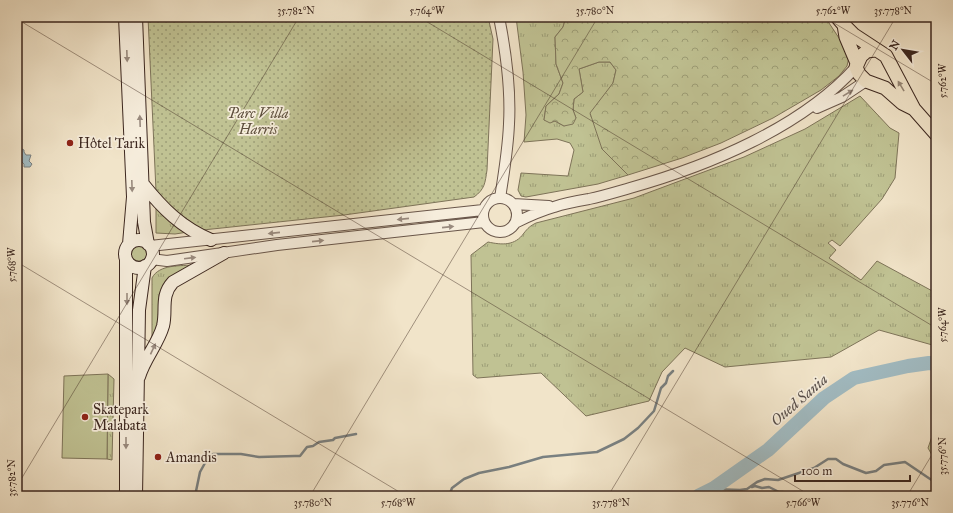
<svg xmlns="http://www.w3.org/2000/svg" width="953" height="513" viewBox="0 0 953 513" font-family="'IM FELL Great Primer',serif">
	<style>
		.grass { fill: url(#grass-tufts); stroke: #7e7459 }
		.forest { fill: url(#forest-crowns); stroke: #7e7459 }
		.park { fill: url(#park-dots); stroke: #7e7459 }
		.garden { fill: #c0c293; stroke: #7e7459 }
		.water { fill: #a1bbc2; stroke: #798081 }
		.pier { fill: #f1e4c9 }
		.lines { fill: none; stroke-linecap: round; stroke-linejoin: round }
		.stream { stroke: #798081; stroke-width: 2.5 }
		.river { stroke: #a1bbc2; stroke-width: 14 }
		.tertiary-casing { stroke: #69564a; stroke-width: 12 }
		.secondary-casing { stroke: #3c271f; stroke-width: 14 }
		.primary-casing { stroke: #3c271f; stroke-width: 15 }
		.tertiary { stroke: #f6eddc; stroke-width: 10 }
		.secondary { stroke: #f6eddc; stroke-width: 12 }
		.primary { stroke: #f1e4c9; stroke-width: 13 }
		.oneway { fill: #998a7e }
		.oneway2 { fill: #968674 }
		.ticks { fill: none; stroke: #3c271f; stroke-width: 1; stroke-opacity: 0.45 }
		.poi-dot { fill: #8f2418; stroke: #f6eddc; stroke-width: 1.5 }
		.labels { text-anchor: middle; dominant-baseline: central; stroke-width: 3.5; stroke-linejoin: round; paint-order: stroke }
		.park-label { font-size: 14px; font-style: italic; fill: #5d4e3c; stroke: #f6eddc }
		.poi-label { font-size: 14px; fill: #3c271f; stroke: #f6eddc; text-anchor: start }
		.water-label { font-size: 15px; font-style: italic; fill: #554c48; stroke: #f6eddc }
		.neatline { fill: none; stroke: #3c271f; stroke-width: 1.5 }
		.ticks-label { font-size: 10px; text-anchor: middle; fill: #3c271f }
	</style>
	<defs>
		<pattern id="grass-tufts" width="24" height="20" patternUnits="userSpaceOnUse"><rect width="24" height="20" fill="#c0c293"/><path d="M3 7l-1-3M5 7V3M7 7l1-3M15 17l-1-3M17 17v-4M19 17l1-3" fill="none" stroke="#9d9e77"/></pattern>
		<pattern id="forest-crowns" width="20" height="18" patternUnits="userSpaceOnUse"><rect width="20" height="18" fill="#c0c293"/><path d="M2 6a3 3 0 1 1 6 0M12 15a3 3 0 1 1 6 0" fill="none" stroke="#9d9e77"/></pattern>
		<pattern id="park-dots" width="8" height="8" patternUnits="userSpaceOnUse"><rect width="8" height="8" fill="#c0c293"/><path d="M2 2h.1M6 6h.1" fill="none" stroke="#9d9e77" stroke-width="1.8" stroke-linecap="round"/></pattern>
	</defs>
	<rect width="100%" height="100%" fill="#f1e4c9"/>
	<filter id="stains"><feTurbulence type="fractalNoise" baseFrequency=".005" numOctaves="4"/><feColorMatrix values="0 0 0 0 .2 0 0 0 0 .09 0 0 0 0 .02 0 0 0 .5 -.17"/></filter>
	<radialGradient id="worn" r=".72"><stop offset=".6" stop-color="#630" stop-opacity="0"/><stop offset="1" stop-color="#630" stop-opacity=".3"/></radialGradient>
	<path class="grass" d="M516,17H566L563,27L555,37L556,64L563,83L559,94L546,106L544,120L555,121L564,126L576,118L573,110L574,99L583,92L579,69L599,62H610L616,70L613,83L603,98L602,149L628,175L598,184L526,197L521,196L518,190L521,173L568,176L574,150L570,143L557,139L524,142L526,115L523,72Z
		M860,96L890,128L899,133L895,178L882,199L840,246L832,240L828,243L836,250L829,258L861,280L877,261L936,293V346L879,330L831,357L725,367L685,348L662,372L649,401L586,416L541,373L477,378L473,375L471,255L488,242C502,245 515,246 524,233C528,228 530,226 536,223L634,198L744,157L805,129Z
		M156,204L188,232L175,234L156,233Z
		M195,265L173,279L152,344V278C159,264 181,266 195,265Z
		M108,374L114,379L112,460L107,459Z
		M936,425V462L928,448Z"/>
	<path class="forest" d="M566,17H825L847,50L849,57L847,66L839,76L821,90L773,118L721,143L682,158L628,175L602,149L590,113L613,83L616,70L610,62H599L579,69L583,92L574,99L573,110L576,118L573,124L564,126L555,121L550,123L544,120L546,106L559,94L563,83L556,64L555,37L563,27Z"/>
	<path class="park" d="M148,17H488L493,39L487,170C485,183 485,189 474,197L344,215L203,230L176,213L156,191Z"/>
	<path class="garden" d="M131 253a8 8 0 1 1 16 0a8 8 0 1 1-16 0Z
		M108,374L107,459L62,458L64,376Z"/>
	<path class="water" d="M22,149L24,150V152L26,155H31L29,161L32,164L30,167H24V164L18,158L19,152Z"/>
	<path class="pier" d="M57,491L61,492V496H39V492Z"/>
	<g class="lines">
		<path class="stream" d="M752,487L755,486L762,488L769,487L779,492H783L785,496
			M713,489L740,490L747,489L757,482L765,479L778,480L814,468L828,459H836L843,464L866,473L876,471L884,465L905,462L936,483
			M195,496L200,472L205,463L213,454H241L259,457L295,456H300L307,447L313,446L319,442L333,440L335,438L356,434
			M449,496L452,488L464,479L479,473L509,467L543,457L597,452L624,439L638,428L654,411L661,388L666,383L668,376L673,371"/>
		<path class="river" d="M698,496L714,488L768,450L824,398L854,378L908,366L929,363L936,364"/>
		<g class="tertiary-casing">
			<path id="tertiary" d="M499,17C506,52 511,88 509,124C508,149 504,173 500,198
				M817,108L842,97L866,81
				M483 215a17 17 0 1 1 34 0a17 17 0 1 1-34 0Z
				M513,204L549,206
				M515,223C527,217 540,211 554,207C565,203 577,201 589,199C603,196 616,192 630,188C708,166 801,128 856,67
				M150,246L483,210
				M151,259L167,261L277,245L484,222"/>
		</g>
		<g class="secondary-casing">
			<path id="secondary" d="M125,17L133,197L129,244
				M136,17L144,222L148,244
				M143,184C163,209 181,227 211,240
				M125 254a14 14 0 1 1 28 0a14 14 0 1 1-28 0Z
				M139,377C144,359 158,344 163,326C167,310 160,296 173,282L224,253
				M126,496V260
				M136,496L139,310L145,266"/>
		</g>
		<g class="primary-casing">
			<path id="primary" d="M837,17L844,25L854,35L886,56L914,109L936,134
				M844,25L846,37L857,63
				M875,50L867,51L861,56L856,67L859,74L866,81L885,88L902,103L914,109"/>
		</g>
		<use href="#tertiary" class="tertiary"/>
		<use href="#secondary" class="secondary"/>
		<use href="#primary" class="primary"/>
	</g>
	<defs><path id="oneway-solid" d="M-6-.8H1V-3.2L6.5 0L1 3.2V.8H-6Z"/></defs>
	<g class="oneway">
		<use href="#oneway-solid" transform="translate(127 56) rotate(88)"/>
		<use href="#oneway-solid" transform="translate(848 93) rotate(-31)"/>
		<use href="#oneway-solid" transform="translate(140 121) rotate(-92)"/>
		<use href="#oneway-solid" transform="translate(132 186) rotate(88)"/>
		<use href="#oneway-solid" transform="translate(403 219) rotate(174)"/>
		<use href="#oneway-solid" transform="translate(448 227) rotate(-6)"/>
		<use href="#oneway-solid" transform="translate(274 233) rotate(174)"/>
		<use href="#oneway-solid" transform="translate(318 241) rotate(-6)"/>
		<use href="#oneway-solid" transform="translate(190 258) rotate(-7)"/>
		<use href="#oneway-solid" transform="translate(127 299) rotate(90)"/>
		<use href="#oneway-solid" transform="translate(153 349) rotate(-65)"/>
		<use href="#oneway-solid" transform="translate(126 443) rotate(90)"/>
	</g>
	<use class="oneway2" href="#oneway-solid" transform="translate(901 86) rotate(-121)"/>
	<path class="ticks" d="M419,17L936,328M824,17L936,84M17,19L811,496M17,262L406,496M17,486L299,17M310,496L598,17M608,496L896,17M907,496L936,448"/>
	<g class="poi-dot">
		<circle cx="70" cy="143" r="4"/>
		<circle cx="85" cy="417" r="4"/>
		<circle cx="158" cy="457" r="4"/>
	</g>
	<g class="labels">
		<g class="park-label">
			<text x="258" y="113">Parc Villa<tspan x="258" dy="16">Harris</tspan></text>
		</g>
		<g class="poi-label">
			<text x="78" y="143">Hôtel Tarik</text>
			<text x="93" y="409">Skatepark<tspan x="93" dy="16">Malabata</tspan></text>
			<text x="166" y="457">Amandis</text>
		</g>
		<g class="water-label">
			<text transform="translate(799 400) rotate(-41)">Oued Sania</text>
		</g>
	</g>
	<rect width="953" height="513" fill="none" stroke="#f1e4c9" stroke-width="44"/>
	<g transform="translate(903 50) rotate(301)" stroke="#f6eddc" stroke-width="3" paint-order="stroke">
	<path d="M0-3L7 15L0 10L-7 15Z" fill="#3c271f"/>
	<text y="-6" font-size="11" font-weight="bold" text-anchor="middle" fill="#3c271f">N</text>
	</g>
	<path d="M795 475v6h115v-6" fill="none" stroke="#3c271f" stroke-width="2"/>
	<text x="801" y="475" font-size="12" fill="#3c271f" stroke="#f6eddc" stroke-width="3" paint-order="stroke">100 m</text>
	<rect x="22" y="22" width="909" height="469" class="neatline"/>
	<g class="ticks-label">
		<text x="296" y="14">35.782°N</text>
		<text x="427" y="14">5.764°W</text>
		<text x="595" y="14">35.780°N</text>
		<text x="833" y="14">5.762°W</text>
		<text x="893" y="14">35.778°N</text>
		<text transform="translate(942 81) rotate(-90)" y="4">5.762°W</text>
		<text transform="translate(11 265) rotate(-90)" y="4">5.768°W</text>
		<text transform="translate(942 325) rotate(-90)" y="4">5.764°W</text>
		<text transform="translate(942 456) rotate(-90)" y="4">35.776°N</text>
		<text transform="translate(11 478) rotate(-90)" y="4">35.782°N</text>
		<text x="313" y="506">35.780°N</text>
		<text x="398" y="506">5.768°W</text>
		<text x="611" y="506">35.778°N</text>
		<text x="803" y="506">5.766°W</text>
		<text x="910" y="506">35.776°N</text>
	</g>
	<rect width="100%" height="100%" filter="url(#stains)"/>
	<rect width="100%" height="100%" fill="url(#worn)"/>
</svg>
